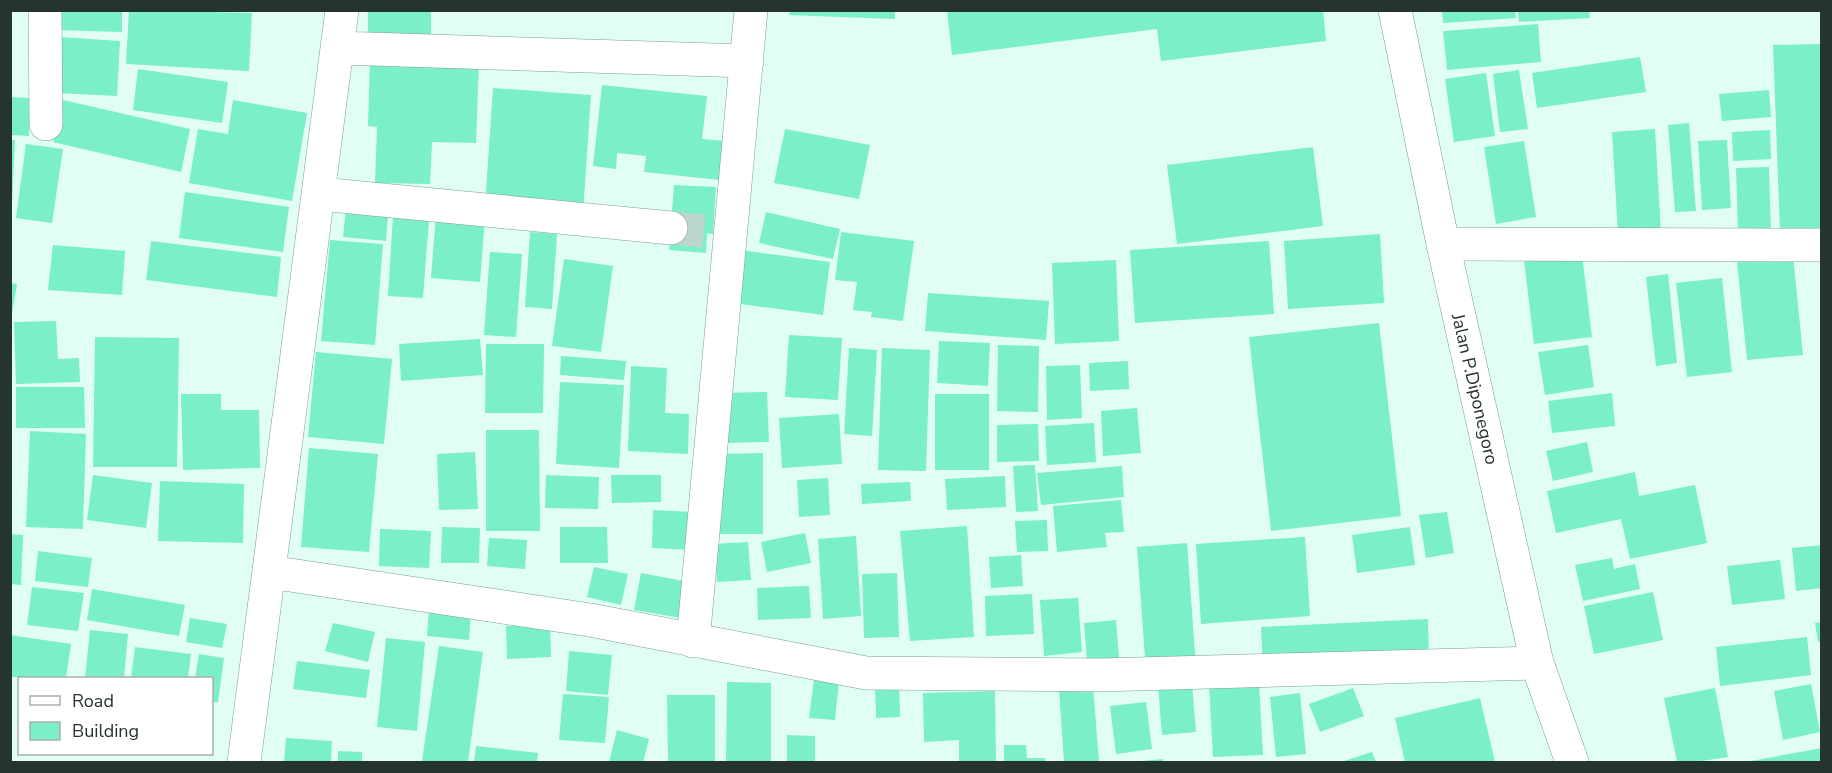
<svg xmlns="http://www.w3.org/2000/svg" width="1832" height="773" viewBox="0 0 1832 773" font-family="'Nunito Sans',sans-serif">
	<style>
		.building { fill: #7aefc8 }
		.lines { fill: none; stroke-linecap: round; stroke-linejoin: round }
		.minor-tunnel { stroke: #bbd6cb; stroke-width: 33; stroke-dasharray: 33 16; stroke-linecap: butt }
		.minor-casing { stroke: #7b9f91; stroke-width: 34 }
		.major-casing { stroke: #7b9f91; stroke-width: 34 }
		.minor { stroke: #fff; stroke-width: 33 }
		.major { stroke: #fff; stroke-width: 33 }
		.labels { text-anchor: middle; dominant-baseline: central; stroke-width: 4.5; stroke-linejoin: round; paint-order: stroke }
		.street-label { font-size: 18px; fill: #26342f; stroke: #fff }
	</style>
	<rect width="100%" height="100%" fill="#e0fff2"/>
	<path class="building" d="M54,10H122V32L54,30Z
		M129,10L252,13L249,71L126,64Z
		M368,10H431V41L368,42Z
		M790,10H895V19L789,15Z
		M947,10H1323L1326,41L1161,61L1157,29L952,55Z
		M1442,10H1515L1516,18L1443,23Z
		M1518,10H1589L1590,18L1519,22Z
		M1538,24L1541,62L1447,70L1443,31Z
		M60,37L120,41L117,96L57,93Z
		M1822,44V230L1780,232L1773,45Z
		M1640,57L1646,92L1537,108L1532,73Z
		M370,58L479,61L476,143L432,142L430,184L375,183L377,127L368,126Z
		M138,69L228,82L222,123L133,110Z
		M1519,70L1528,129L1500,132L1493,74Z
		M1486,73L1495,136L1454,142L1445,79Z
		M602,85L707,96L702,139L725,141L720,180L644,172L646,156L617,153L616,169L593,166Z
		M493,88L591,95L583,213L485,206Z
		M1769,90L1771,117L1722,121L1719,94Z
		M10,97L30,98L29,136L10,135Z
		M63,100L190,129L181,172L53,142Z
		M233,100L307,113L292,201L189,183L198,129L228,134Z
		M1689,123L1696,211L1675,212L1668,125Z
		M785,129L870,145L859,199L774,183Z
		M1655,129L1661,233L1618,235L1612,132Z
		M1770,130L1771,159L1733,161L1732,132Z
		M10,140H15L12,202H10Z
		M1727,140L1731,208L1702,210L1698,141Z
		M1524,141L1536,217L1496,224L1484,147Z
		M26,144L63,149L52,223L16,218Z
		M1313,147L1323,226L1177,244L1167,165Z
		M1769,167L1771,232L1738,233L1736,168Z
		M674,185L716,187L713,234L707,233L706,253L669,250Z
		M185,192L289,207L283,252L179,238Z
		M347,199L389,202L386,241L343,237Z
		M766,212L840,229L833,259L759,243Z
		M436,215L485,219L480,282L431,278Z
		M393,216L429,219L423,298L388,296Z
		M530,232L557,234L552,309L525,307Z
		M841,232L914,241L903,321L871,317L872,312L853,310L857,282L835,280Z
		M1380,234L1384,303L1288,309L1284,241Z
		M330,240L383,244L375,345L321,341Z
		M151,241L281,257L277,297L146,280Z
		M1269,241L1274,314L1135,323L1130,250Z
		M53,245L125,251L122,295L48,290Z
		M740,250L830,262L823,315L733,303Z
		M490,252L522,254L516,337L484,335Z
		M1582,254L1592,337L1534,344L1524,260Z
		M1793,255L1803,355L1747,360L1737,262Z
		M564,259L613,266L601,352L552,346Z
		M1116,260L1119,341L1055,344L1052,263Z
		M1668,274L1677,363L1656,366L1646,277Z
		M1722,278L1732,372L1687,377L1676,283Z
		M10,283L17,284L12,313H10Z
		M928,293L1049,301L1046,340L925,331Z
		M56,321L58,359L79,358L80,382L16,384L14,322Z
		M1379,323L1401,516L1271,531L1249,337Z
		M789,335L842,338L838,400L785,397Z
		M95,337L179,338L177,467H93Z
		M480,339L483,375L401,381L399,344Z
		M939,341L990,343L988,386L937,383Z
		M486,344H544L543,413H485Z
		M998,345L1039,346L1038,412L997,411Z
		M1588,345L1594,387L1545,395L1538,352Z
		M849,348L877,350L872,436L844,434Z
		M882,348L930,350L926,471L878,470Z
		M316,352L392,359L384,444L308,437Z
		M561,356L626,361L624,380L560,375Z
		M1128,361L1129,389L1090,391L1089,363Z
		M1080,365L1082,418L1047,420L1046,366Z
		M631,366L667,368L665,413L689,414L688,454L628,451Z
		M560,382L624,385L619,468L556,464Z
		M16,387H84L85,428H16Z
		M767,392L769,442L722,443L720,393Z
		M1612,393L1615,426L1552,433L1548,401Z
		M181,394H221V410H259L260,468L183,470Z
		M935,394H989V470H935Z
		M1137,408L1141,453L1103,456L1101,411Z
		M839,414L842,464L782,468L779,418Z
		M1094,423L1096,462L1047,465L1045,426Z
		M1038,424L1039,461L997,462V425Z
		M486,430H539L540,531H486Z
		M30,431L86,434L83,529L26,527Z
		M1587,442L1593,472L1553,481L1546,451Z
		M309,448L378,454L369,552L301,547Z
		M475,452L478,509L439,510L437,454Z
		M763,453V534H720L719,454Z
		M1035,465L1038,511L1016,512L1013,466Z
		M1122,466L1124,497L1041,505L1037,473Z
		M1635,472L1639,496L1695,485L1707,543L1630,559L1621,519L1556,533L1547,491Z
		M93,475L152,483L146,528L87,520Z
		M546,475L599,477L598,509L545,508Z
		M611,475H661V502L612,503Z
		M1005,476L1006,507L947,510L945,479Z
		M828,478L830,515L799,517L797,480Z
		M160,481L244,484L243,543L158,541Z
		M910,482L911,501L862,504L861,484Z
		M1121,500L1124,532L1105,533L1107,547L1057,552L1053,506Z
		M653,510L692,512L691,550L652,548Z
		M1447,512L1454,553L1426,558L1419,515Z
		M1047,520L1048,551L1017,552L1015,521Z
		M967,526L974,637L910,641L900,531Z
		M442,527L480,528L479,563H441Z
		M560,527H607L608,563H560Z
		M1410,527L1415,565L1357,573L1352,535Z
		M380,529L431,531L429,568L379,566Z
		M805,533L811,563L767,572L761,542Z
		M10,534L23,535L21,585L10,584Z
		M856,536L861,616L823,619L818,539Z
		M1305,537L1310,616L1201,624L1196,544Z
		M489,538L527,540L525,569L487,566Z
		M748,542L751,580L717,582L714,544Z
		M1187,543L1196,668L1146,672L1137,547Z
		M1822,545V588L1796,591L1792,548Z
		M38,551L92,558L88,587L35,581Z
		M1021,555L1023,586L991,588L989,557Z
		M1612,558L1614,569L1635,564L1640,589L1583,601L1575,565Z
		M1780,560L1785,599L1732,605L1727,566Z
		M594,567L628,574L621,605L587,597Z
		M641,573L694,583L687,619L634,610Z
		M897,573L899,637L864,638L862,574Z
		M809,586L811,618L758,620L757,588Z
		M32,587L84,593L78,631L27,625Z
		M92,589L185,605L179,636L87,620Z
		M1653,592L1663,640L1594,654L1584,606Z
		M1032,594L1034,634L986,636L985,596Z
		M1078,598L1082,652L1044,656L1040,600Z
		M429,609L471,612L469,640L427,636Z
		M190,618L227,624L222,648L186,642Z
		M1428,619L1429,661L1263,668L1261,627Z
		M1116,620L1120,671L1088,673L1084,623Z
		M1822,622V641L1818,642L1815,623Z
		M333,623L375,632L368,662L325,651Z
		M550,624L551,657L507,659L506,626Z
		M90,630L128,634L124,678H85Z
		M10,635L71,644L66,678L10,677Z
		M1807,637L1811,675L1720,686L1716,647Z
		M386,638L425,642L417,731L377,727Z
		M439,646L483,652L468,762L422,761Z
		M135,647L191,654L188,678H131Z
		M569,651L612,655L608,695L566,691Z
		M199,654L224,658L218,702H212V678H195Z
		M297,661L370,670L366,698L293,689Z
		M814,679L839,682L835,720L809,718Z
		M875,681H899L900,717L876,718Z
		M727,682L771,683V762H726Z
		M1192,683L1196,732L1162,735L1158,686Z
		M1259,683L1263,755L1213,757L1209,685Z
		M1811,684L1820,732L1783,740L1774,691Z
		M1093,686L1099,762H1064L1059,689Z
		M1353,688L1364,716L1320,732L1309,704Z
		M1715,688L1728,757L1695,762H1677L1664,698Z
		M995,691L996,762H959V740L924,742L923,693Z
		M1300,693L1306,754L1276,757L1270,697Z
		M563,694L609,697L605,743L559,740Z
		M667,695H715V762H668Z
		M1480,698L1495,762H1405L1395,718Z
		M1146,702L1152,749L1116,754L1110,706Z
		M617,730L649,739L643,762H609Z
		M787,735L815,736V762H787Z
		M286,738L332,741L331,762H284Z
		M1004,745H1026L1027,758H1045V762H1004Z
		M476,746L538,753L537,762H474Z
		M1822,748V762H1751V761Z
		M338,751L362,752V762H338Z
		M1372,752L1376,762H1341Z
		M1163,759V762H1141V761Z"/>
	<g class="lines">
		<path class="minor-tunnel" d="M671,228L713,232"/>
		<g class="minor-casing">
			<path id="minor" d="M45,10L46,124
				M339,48L747,61
				M320,194L671,228
				M1443,244L1822,245
				M270,572L590,620L866,673L1100,675L1537,663
				M693,641L751,10
				M244,762L342,10"/>
		</g>
		<g class="major-casing">
			<path id="major" d="M1395,10L1443,244L1537,663L1572,762"/>
		</g>
		<use href="#minor" class="minor"/>
		<use href="#major" class="major"/>
	</g>
	<g class="labels">
		<g class="street-label">
			<text transform="translate(1475 389) rotate(77)">Jalan P.Diponegoro</text>
		</g>
	</g>
	<rect width="1832" height="773" fill="none" stroke="#26342f" stroke-width="24"/>
	<rect x="18" y="677" width="195" height="78" fill="#ffffff" stroke="#a8aeac" stroke-width="1.5"/>
	<rect x="30" y="696" width="30" height="9" fill="#ffffff" stroke="#a8aeac" stroke-width="1.5"/>
	<text x="72" y="707" font-size="18" fill="#26342f">Road</text>
	<rect x="30" y="722" width="30" height="18" fill="#7aefc8" stroke="#a8aeac" stroke-width="1.5"/>
	<text x="72" y="737" font-size="18" fill="#26342f">Building</text>
</svg>
